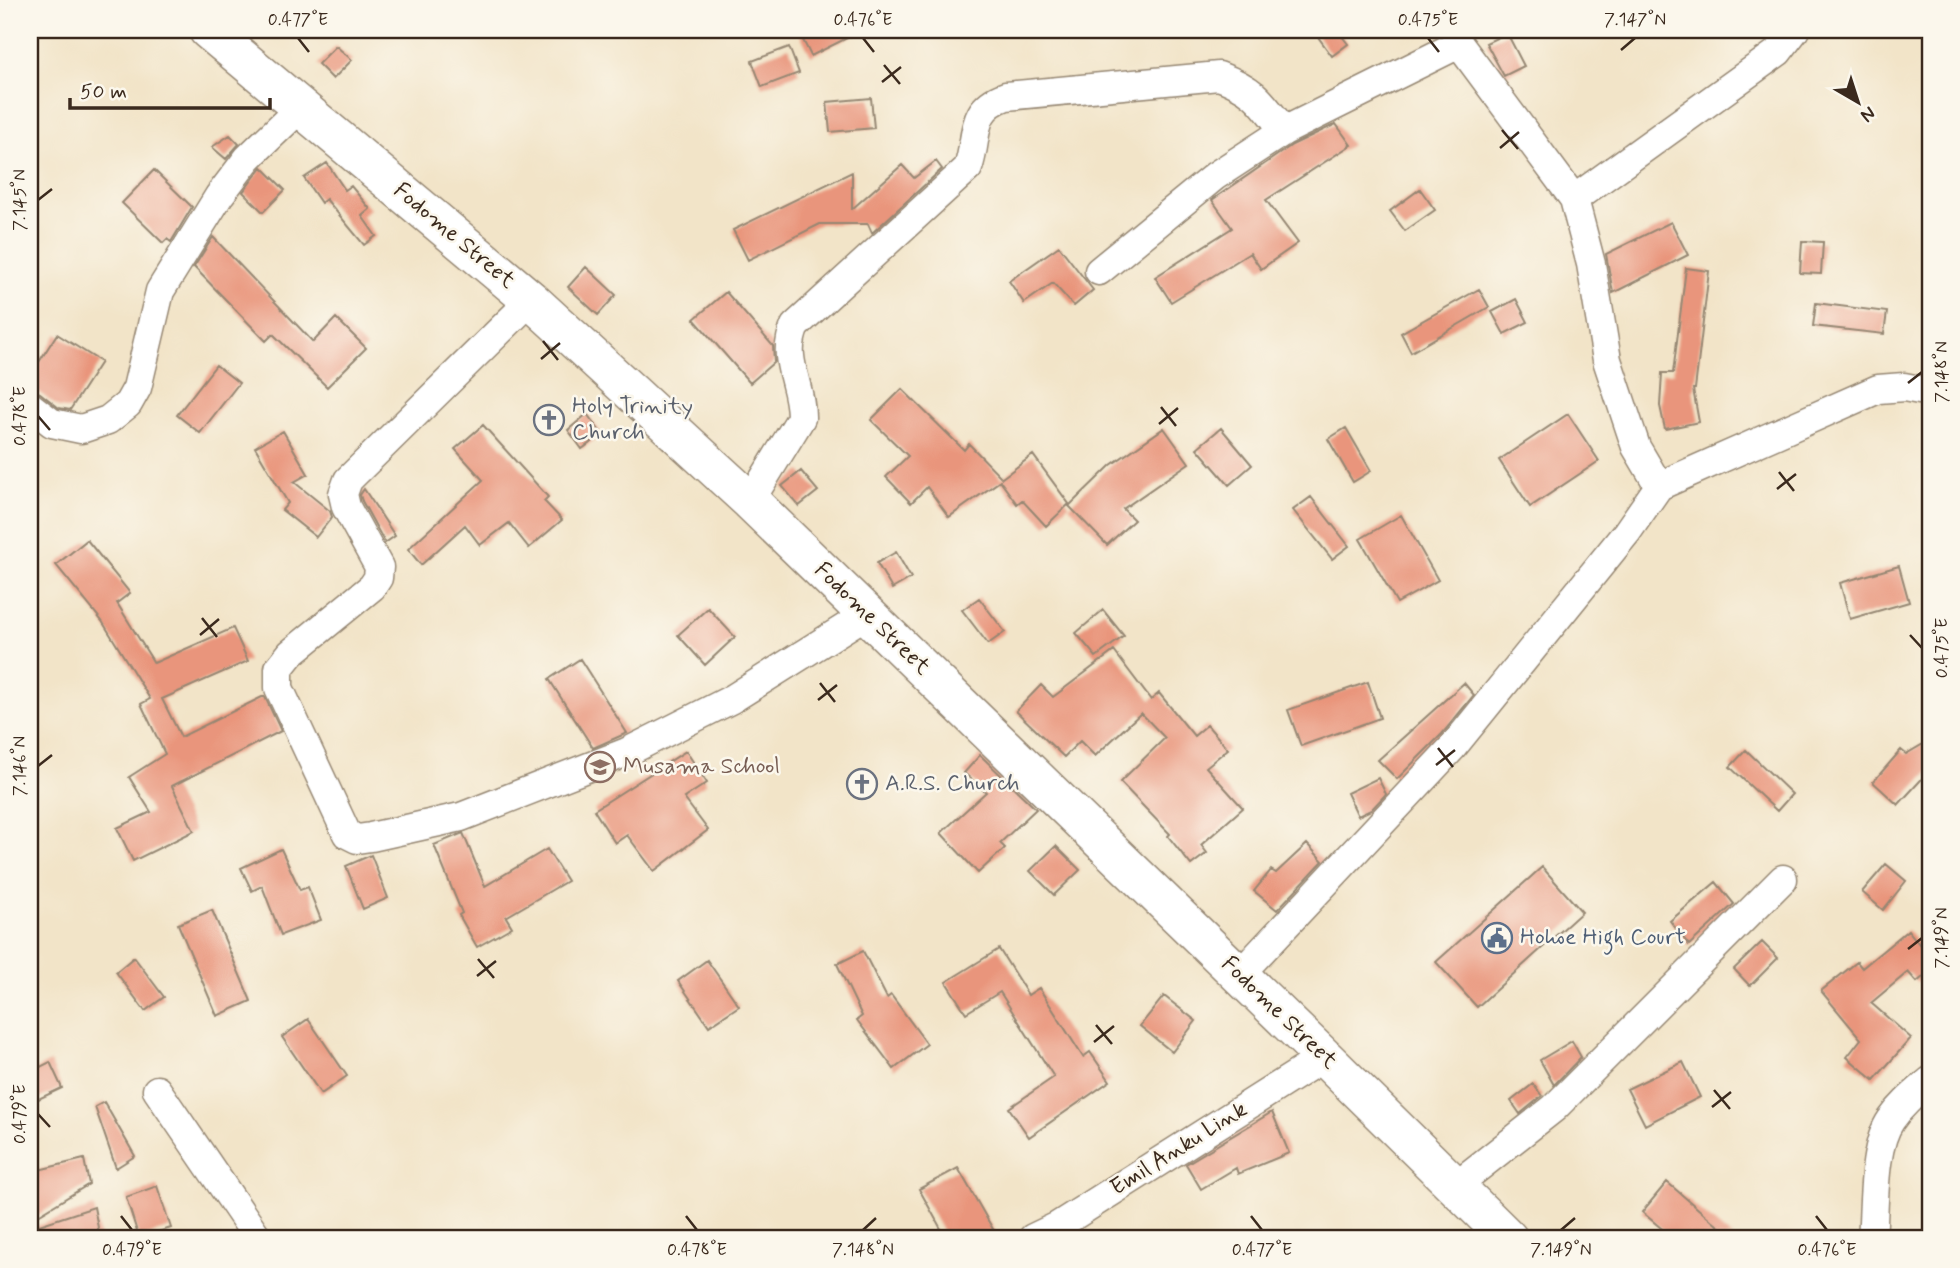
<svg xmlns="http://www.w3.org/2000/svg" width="1960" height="1268" viewBox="0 0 1960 1268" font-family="Mynerve,sans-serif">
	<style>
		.building { fill: #e9957b }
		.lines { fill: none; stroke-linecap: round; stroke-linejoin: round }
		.street-casing { stroke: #968773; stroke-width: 31 }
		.secondary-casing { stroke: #968773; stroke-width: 41 }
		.street { stroke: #fff; stroke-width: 28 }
		.secondary { stroke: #fff; stroke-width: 38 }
		.ticks { fill: none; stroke: #3b2a1e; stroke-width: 2.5 }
		.labels { text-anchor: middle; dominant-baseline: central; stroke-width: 5; stroke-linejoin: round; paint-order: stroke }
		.street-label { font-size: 23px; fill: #3b2a1e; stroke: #fbf7ec }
		.worship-label { font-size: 23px; fill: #5b616d; stroke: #fbf7ec; text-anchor: start }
		.education-label { font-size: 23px; fill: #785e54; stroke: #fbf7ec; text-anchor: start }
		.service-label { font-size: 23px; fill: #4e5e75; stroke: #fbf7ec; text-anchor: start }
		.neatline { fill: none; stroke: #3b2a1e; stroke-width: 2.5 }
		.ticks-label { font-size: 18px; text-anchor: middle; fill: #3b2a1e }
	</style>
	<rect width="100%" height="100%" fill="#fbf7ec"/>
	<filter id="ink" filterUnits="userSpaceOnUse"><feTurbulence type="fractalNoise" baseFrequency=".0143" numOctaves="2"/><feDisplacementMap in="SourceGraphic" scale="14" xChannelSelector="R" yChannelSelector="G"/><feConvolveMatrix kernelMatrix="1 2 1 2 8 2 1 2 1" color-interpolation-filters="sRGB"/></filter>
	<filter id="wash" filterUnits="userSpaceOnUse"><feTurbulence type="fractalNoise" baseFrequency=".00686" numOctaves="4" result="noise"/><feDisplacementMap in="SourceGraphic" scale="28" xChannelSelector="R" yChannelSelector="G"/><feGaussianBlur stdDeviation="1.57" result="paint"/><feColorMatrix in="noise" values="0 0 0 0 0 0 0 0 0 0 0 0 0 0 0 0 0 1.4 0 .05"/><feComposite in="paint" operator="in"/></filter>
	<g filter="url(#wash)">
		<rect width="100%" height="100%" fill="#f2e4c8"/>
		<g id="blocks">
			<path class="building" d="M798,30H863L811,56Z
				M1313,30H1337L1348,44L1332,56Z
				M1507,33L1524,66L1504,76L1486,43Z
				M336,46L352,60L333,79L318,64Z
				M789,47L799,73L762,87L752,61Z
				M871,98L874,128L830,132L827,102Z
				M1336,124L1351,145L1266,200L1298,243L1261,269L1250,253L1171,302L1155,277L1232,228L1212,200L1292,145Z
				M230,135L239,144L226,159L212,147Z
				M936,161L942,169L872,233L868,224H820L748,260L733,230L852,172V209L902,165L914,178Z
				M327,163L345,190L351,186L370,209L362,216L376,236L364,245L326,199L321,203L304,178Z
				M262,167L285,190L263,212L243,192Z
				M154,170L192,207L171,242L167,239L163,243L122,203Z
				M1420,189L1435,210L1405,231L1390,211Z
				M1671,222L1688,255L1613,293L1606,254Z
				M213,237L313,342L336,318L366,348L327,387L273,334L266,341L194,267Z
				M1802,241L1823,242L1821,274L1800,273Z
				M1059,246L1093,290L1074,306L1053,283L1024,303L1009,281Z
				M586,267L616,295L598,315L568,287Z
				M1686,268L1709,271L1695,389H1693L1699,422L1665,429L1660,406L1662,373H1673Z
				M1479,289L1489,307L1411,352L1401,333Z
				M726,292L773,346L774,362L750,383L694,319Z
				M1516,299L1528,322L1504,334L1492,312Z
				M1816,303L1887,312L1884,334L1813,326Z
				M57,334L101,362L70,410L59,408L40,393L30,390V376Z
				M216,365L239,383L200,433L177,415Z
				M902,389L964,450L969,444L1002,478L1033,455L1069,504L1046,526L1022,500L1017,504L1000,481L949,517L927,487L911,503L886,477L908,456L871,420Z
				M587,414L602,434L582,449L568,430Z
				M1568,414L1599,461L1530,507L1499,460Z
				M483,425L548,497L544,501L562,520L529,548L509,523L480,545L465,525L421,565L408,549L483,480L455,449Z
				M1164,428L1189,463L1123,509L1134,520L1107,545L1069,506L1111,465Z
				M1221,428L1252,465L1229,485L1197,448Z
				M1346,428L1371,471L1353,482L1328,439Z
				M283,431L308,474L294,482L330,511L332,517L316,537L282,510L288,503L255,447Z
				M801,471L818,491L799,506L782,486Z
				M364,489L395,536L385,543L362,501L360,495Z
				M1311,497L1349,546L1332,559L1293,510Z
				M1401,515L1438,580L1397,603L1360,539Z
				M87,540L130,593L117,603L154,663L233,628L248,661L162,699L181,737L262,697H265L281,731L172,786L194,831L133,861L117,828L151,812L129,777L165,754L141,704L150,699L102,621L56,565Z
				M896,552L911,578L892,589L877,563Z
				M1899,566L1909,602L1850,619L1840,583Z
				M979,598L1005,632L988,644L962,610Z
				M708,608L735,637L705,665L678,635Z
				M1103,610L1124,636L1096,657L1076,633Z
				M1114,651L1151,700L1159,693L1194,736L1207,725L1228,749L1206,767L1243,808L1201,845L1207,853L1191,865L1168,836L1170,834L1120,782L1165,738L1141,713L1095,756L1080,741L1064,757L1016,711L1041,685L1053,697Z
				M580,659L627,733L593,748L549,679Z
				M1368,682L1380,718L1301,746L1288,710Z
				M1464,683L1474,695L1442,734L1397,779L1378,760Z
				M1930,740V770L1898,805L1873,782L1901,750L1906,754Z
				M1746,750L1792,794L1777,811L1730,767Z
				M686,751L707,783L684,798L708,830L654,871L627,835L615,843L594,810Z
				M980,755L1036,809L1000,843L1005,848L978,873L941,833L986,792L964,773Z
				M1378,778L1386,794L1371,810L1358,816L1347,793Z
				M463,833L485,886L547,849L567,881L506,917L512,927L477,947L459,915L462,913L434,845Z
				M1307,844L1323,861L1277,910L1254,891L1271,870L1276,873Z
				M1056,846L1080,870L1054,895L1030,871Z
				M281,849L300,890L308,887L321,920L281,935L262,886L252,891L241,868Z
				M371,855L388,898L363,909L346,866Z
				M1886,864L1906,881L1883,910L1862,892Z
				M1542,867L1582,912L1477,1007L1436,962Z
				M1716,882L1734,904L1689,945L1670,921Z
				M212,910L251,1001L217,1016L178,924Z
				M1908,930L1930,958V971L1917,982L1908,972L1871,1003L1911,1038L1874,1080L1847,1057L1861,1039L1821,991L1857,962L1862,968Z
				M1762,942L1778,958L1750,986L1734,969Z
				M999,949L1028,995L1039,988L1083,1057L1090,1052L1110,1081L1029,1137L1009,1108L1054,1077L1000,992L966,1013L946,982Z
				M863,951L887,998L891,995L927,1044L894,1069L857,1020L862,1016L837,964Z
				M134,957L164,997L145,1011L116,972Z
				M707,960L739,1006L709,1026L678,981Z
				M1164,996L1196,1021L1172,1052L1140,1026Z
				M308,1019L347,1076L321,1094L282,1037Z
				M1572,1041L1581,1057L1554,1085L1540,1060Z
				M50,1062L62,1088L30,1103V1072Z
				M1683,1062L1700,1097L1645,1125L1627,1089Z
				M1533,1084L1542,1096L1520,1114L1511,1101Z
				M104,1102L135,1156L116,1168L95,1107Z
				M1272,1112L1289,1153L1238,1174L1236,1168L1201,1189L1186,1164Z
				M84,1159L89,1184L30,1220V1172Z
				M958,1168L998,1238H946L919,1189Z
				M1667,1182L1732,1238H1673L1642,1212Z
				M157,1186L171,1228L139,1238L126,1197Z
				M94,1207L100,1238H30V1228Z"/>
		</g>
	</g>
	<g filter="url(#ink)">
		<use href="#blocks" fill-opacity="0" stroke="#968773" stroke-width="2"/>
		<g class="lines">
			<g class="street-casing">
				<path id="street" d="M1455,30L1459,44L1574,199L1591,264L1607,360L1636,447L1659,486
					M1574,199L1778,52L1795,30
					M1099,271L1215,176L1284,131L1459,44
					M531,300L348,480L343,494L346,507L379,567L378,578L372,587L291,653L279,668V688L347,834L357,839L371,837L461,817L627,752L732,699L867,614
					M30,406L52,423L81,429L108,420L128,404L137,388L160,291L219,196L248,158L300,108
					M750,501L801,418C802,384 780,360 795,326L968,168C979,137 968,109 1006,96L1219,76C1256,90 1261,101 1284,131
					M1239,975L1452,748L1627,532L1659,486L1878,389L1904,387L1930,392
					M157,1090L258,1238
					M1455,1186L1554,1108L1783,879
					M1033,1238L1056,1227L1324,1057
					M1872,1238C1875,1205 1872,1147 1891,1120C1902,1104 1916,1093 1930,1081"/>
			</g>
			<g class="secondary-casing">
				<path id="secondary" d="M208,30L531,300L750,501L1324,1057L1508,1238"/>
			</g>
			<use href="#street" class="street"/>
			<use href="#secondary" class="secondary"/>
		</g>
	</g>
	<path class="ticks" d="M298,38L309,52M863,38L874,52M1428,38L1439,52M1621,50L1635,38M884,65L900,84M882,82L901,67M1502,130L1518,149M1500,148L1519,132M38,200L52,189M543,341L558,360M541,359L560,343M1908,383L1922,372M1161,407L1176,426M38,416L50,430M1159,424L1178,408M1779,472L1794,491M1777,489L1796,474M202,618L217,637M200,635L219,619M1910,635L1922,648M820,683L835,702M818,700L837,685M1438,748L1453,767M1436,765L1455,750M38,766L52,755M1908,949L1922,938M478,959L494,978M477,976L496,961M1096,1025L1112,1044M1094,1042L1114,1026M1714,1090L1730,1109M1712,1107L1731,1092M38,1114L50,1127M121,1216L132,1230M686,1216L697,1230M1251,1216L1262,1230M1816,1216L1827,1230M863,1230L876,1218M1561,1230L1575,1218"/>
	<defs>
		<g id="church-ring" transform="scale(1.575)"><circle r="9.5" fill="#fbf7ec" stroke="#6b7280" stroke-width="1.5"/><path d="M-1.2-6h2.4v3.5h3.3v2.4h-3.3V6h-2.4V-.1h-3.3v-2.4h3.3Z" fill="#6b7280"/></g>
		<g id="school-ring" transform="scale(1.575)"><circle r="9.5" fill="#fbf7ec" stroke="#8d6e63" stroke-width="1.5"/><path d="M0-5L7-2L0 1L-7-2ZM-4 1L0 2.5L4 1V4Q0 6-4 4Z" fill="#8d6e63"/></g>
		<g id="civic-ring" transform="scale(1.575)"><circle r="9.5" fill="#fbf7ec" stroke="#5c6f8a" stroke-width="1.5"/><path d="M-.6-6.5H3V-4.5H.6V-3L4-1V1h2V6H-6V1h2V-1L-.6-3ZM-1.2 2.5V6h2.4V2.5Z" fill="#5c6f8a"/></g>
	</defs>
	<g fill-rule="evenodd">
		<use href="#church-ring" x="549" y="420"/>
		<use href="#school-ring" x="600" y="767"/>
		<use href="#church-ring" x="862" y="784"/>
		<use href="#civic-ring" x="1497" y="938"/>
	</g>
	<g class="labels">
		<g class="street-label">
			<text transform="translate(454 236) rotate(40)">Fodome Street</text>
			<text transform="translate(872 619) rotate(44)">Fodome Street</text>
			<text transform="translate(1279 1013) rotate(44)">Fodome Street</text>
			<text transform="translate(1179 1149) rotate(-32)">Emil Anku Link</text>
		</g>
		<g class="worship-label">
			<text x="572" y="407">Holy Trinity<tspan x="572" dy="26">Church</tspan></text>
			<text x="885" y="784">A.R.S. Church</text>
		</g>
		<g class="education-label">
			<text x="623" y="767">Musama School</text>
		</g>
		<g class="service-label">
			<text x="1520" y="938">Hohoe High Court</text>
		</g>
	</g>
	<rect width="1960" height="1268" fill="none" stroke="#fbf7ec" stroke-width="77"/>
	<g transform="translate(1858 102) rotate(141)" stroke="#fbf7ec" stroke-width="5" paint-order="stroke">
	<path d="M0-5L12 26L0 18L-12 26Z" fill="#3b2a1e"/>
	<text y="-10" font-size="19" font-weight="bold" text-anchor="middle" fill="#3b2a1e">N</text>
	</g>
	<path d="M70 98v10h200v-10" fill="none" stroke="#3b2a1e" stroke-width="3.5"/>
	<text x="80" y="98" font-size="21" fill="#3b2a1e" stroke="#fbf7ec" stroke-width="5" paint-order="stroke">50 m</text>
	<rect x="38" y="38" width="1884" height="1192" class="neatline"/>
	<g class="ticks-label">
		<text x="298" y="25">0.477°E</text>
		<text x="863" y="25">0.476°E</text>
		<text x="1428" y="25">0.475°E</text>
		<text x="1635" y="25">7.147°N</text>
		<text transform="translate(19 200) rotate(-90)" y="6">7.145°N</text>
		<text transform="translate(1941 372) rotate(-90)" y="6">7.148°N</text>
		<text transform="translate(19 416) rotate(-90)" y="6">0.478°E</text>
		<text transform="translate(1941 648) rotate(-90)" y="6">0.475°E</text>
		<text transform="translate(19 766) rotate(-90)" y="6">7.146°N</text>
		<text transform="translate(1941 938) rotate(-90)" y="6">7.149°N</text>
		<text transform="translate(19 1114) rotate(-90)" y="6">0.479°E</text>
		<text x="132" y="1255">0.479°E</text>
		<text x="697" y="1255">0.478°E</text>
		<text x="863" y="1255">7.148°N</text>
		<text x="1262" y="1255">0.477°E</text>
		<text x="1561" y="1255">7.149°N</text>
		<text x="1827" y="1255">0.476°E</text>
	</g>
</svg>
